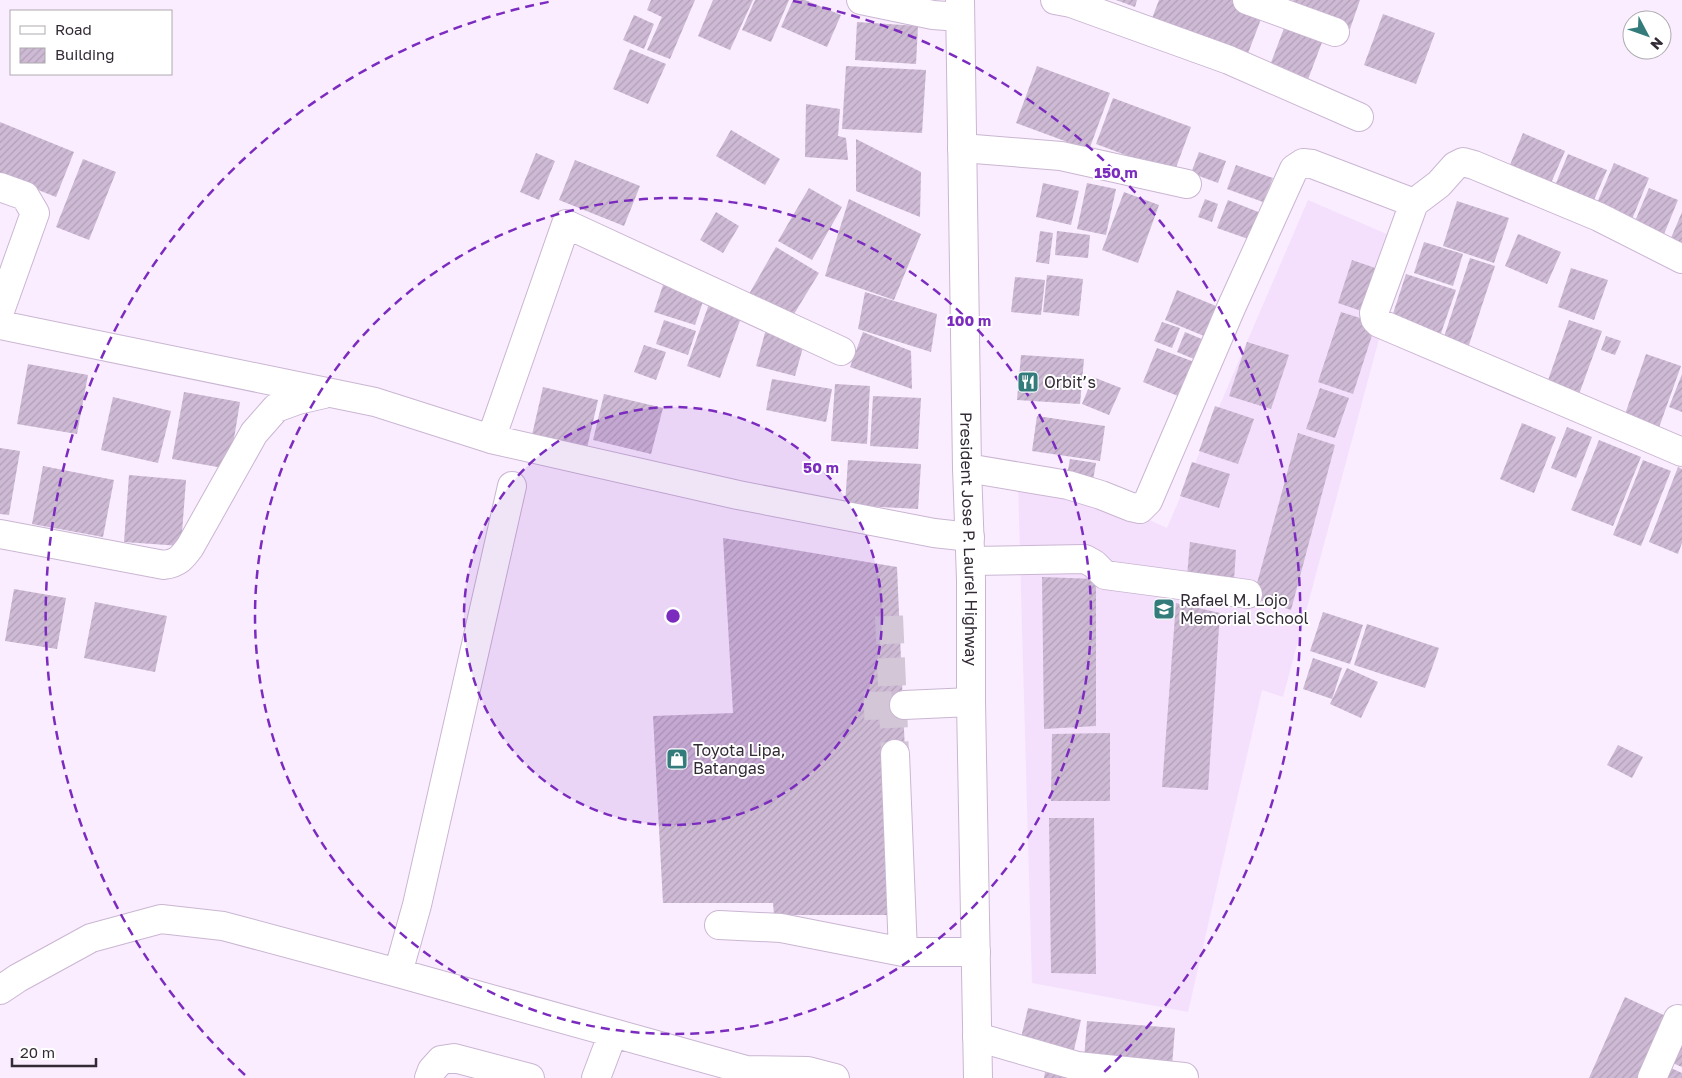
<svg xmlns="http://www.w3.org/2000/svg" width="1682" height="1078" viewBox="0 0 1682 1078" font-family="'Golos Text',sans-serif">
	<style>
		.built { fill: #f4dffc }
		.building { fill: url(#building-hatch) }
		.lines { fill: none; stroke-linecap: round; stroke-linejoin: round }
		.minor-tunnel { stroke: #d2c6d7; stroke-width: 28; stroke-dasharray: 28 14; stroke-linecap: butt }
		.minor-casing { stroke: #cab6d2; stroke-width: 30 }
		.highway-casing { stroke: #cab6d2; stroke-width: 30 }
		.minor { stroke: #fff; stroke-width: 28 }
		.highway { stroke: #fff; stroke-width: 28 }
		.ring { fill: none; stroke: #7b2cbf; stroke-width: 2.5; stroke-dasharray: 9 6 }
		.labels { text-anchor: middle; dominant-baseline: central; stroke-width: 4; stroke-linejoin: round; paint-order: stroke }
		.poi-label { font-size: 16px; fill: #322a35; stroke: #fff; text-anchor: start }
		.street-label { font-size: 16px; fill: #322a35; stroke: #fff }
		.centre { fill: #7b2cbf; stroke: #fff; stroke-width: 2.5 }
		.ring-label { font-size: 15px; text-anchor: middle; font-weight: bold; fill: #7b2cbf; stroke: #fff; stroke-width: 4; stroke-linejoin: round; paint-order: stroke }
	</style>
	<defs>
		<pattern id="building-hatch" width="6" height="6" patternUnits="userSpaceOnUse" patternTransform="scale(1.25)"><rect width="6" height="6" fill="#cebad5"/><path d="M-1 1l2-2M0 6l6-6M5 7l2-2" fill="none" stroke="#b1a0b7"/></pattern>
	</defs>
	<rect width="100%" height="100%" fill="#faedff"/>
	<path class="built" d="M1308,200L1405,242L1283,697L1262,690L1188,1012L1032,983L1018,483L1099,497L1167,528Z"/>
	<path class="building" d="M651,0H695L670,59L647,50L662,17L647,10Z
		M713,0H753L730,50L698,36Z
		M755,0H789L771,42L742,30Z
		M793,0H805L841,15L827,47L781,27Z
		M1116,0H1137L1135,7Z
		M1159,0H1233L1264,11L1247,56L1151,21Z
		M1293,0H1360L1350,29L1290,7Z
		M1383,14L1435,33L1416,84L1364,65Z
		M634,15L654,24L644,49L623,40Z
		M857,22L918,26L916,64L855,60Z
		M1286,23L1324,37L1307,82L1269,68Z
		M630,49L666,64L648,104L613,89Z
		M846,66L926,70L922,133L842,129Z
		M1037,66L1110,93L1089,150L1016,123Z
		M1113,98L1191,127L1174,173L1096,144Z
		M806,104L840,109L838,136L846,138L848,160L805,157Z
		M0,122L74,152L56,197L0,175Z
		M731,130L780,159L765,185L716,156Z
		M1523,133L1565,151L1548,190L1507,172Z
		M856,139L921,172L920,217L856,191Z
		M1199,152L1226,161L1218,183L1191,173Z
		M536,153L555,161L539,200L520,192Z
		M1568,154L1607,170L1590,209L1552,193Z
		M83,159L116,172L89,240L56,227Z
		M575,160L640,186L624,226L559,200Z
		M1614,163L1649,178L1630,224L1594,210Z
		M1236,165L1273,178L1263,202L1227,189Z
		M1043,183L1079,191L1071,225L1036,217Z
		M1087,183L1116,189L1106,235L1077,229Z
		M809,188L842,207L812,260L778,241Z
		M1649,188L1678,200L1662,239L1633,226Z
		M1124,192L1159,205L1138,263L1102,250Z
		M849,199L921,234L894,300L825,276Z
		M1205,199L1218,204L1212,222L1198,217Z
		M1228,200L1261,213L1251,240L1217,228Z
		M1457,201L1509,218L1494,263L1443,246Z
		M716,212L739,226L723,253L700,240Z
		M1682,212V250L1668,245Z
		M1040,231L1053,233L1049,264L1036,262Z
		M1057,231L1090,235L1088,258L1055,255Z
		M1518,234L1561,252L1547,284L1505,266Z
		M1424,242L1463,254L1453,286L1414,273Z
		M776,247L819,273L791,319L749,294Z
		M1470,258L1495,266L1466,354L1441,346Z
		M1352,260L1384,271L1370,314L1338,303Z
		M1571,268L1608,280L1594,320L1558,307Z
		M1406,274L1456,290L1439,339L1390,323Z
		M1047,275L1083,279L1079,316L1043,312Z
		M1015,277L1045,280L1041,315L1011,312Z
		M665,279L706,293L695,325L654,312Z
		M1177,290L1221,308L1209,338L1165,320Z
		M865,292L937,314L931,352L858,329Z
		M710,301L743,312L720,378L687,366Z
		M1341,312L1376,323L1353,394L1318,382Z
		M664,320L696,331L688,355L656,344Z
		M1569,320L1602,331L1578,397L1546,386Z
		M1162,322L1180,328L1172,348L1154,341Z
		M766,329L805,340L795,376L756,366Z
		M863,332L911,351L912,389L850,367Z
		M1185,332L1209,342L1201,362L1177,352Z
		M1606,336L1621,341L1615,355L1601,350Z
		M1247,342L1289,355L1271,409L1229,396Z
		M644,345L666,352L656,380L634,372Z
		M1157,348L1197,363L1183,398L1143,382Z
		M1646,354L1681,366L1657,433L1623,420Z
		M1021,355L1084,359L1080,404L1017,400Z
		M28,364L88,375L77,434L17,424Z
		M1682,374V412L1669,407Z
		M1093,377L1121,388L1109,415L1082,404Z
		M772,379L832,389L826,422L766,410Z
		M835,384L870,386L867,444L831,441Z
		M543,387L598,400L587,448L532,435Z
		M1320,388L1349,398L1335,438L1306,429Z
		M184,392L240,402L229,469L172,459Z
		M604,394L663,408L651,454L593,440Z
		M873,396L921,398L918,449L870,446Z
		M113,397L171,411L158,463L101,450Z
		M1215,406L1254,419L1238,464L1199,451Z
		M1037,416L1105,426L1100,461L1032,451Z
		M1522,423L1556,437L1534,493L1500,479Z
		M1567,427L1592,437L1576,478L1551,468Z
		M1298,433L1335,445L1291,610L1253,598Z
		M1599,440L1641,457L1613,526L1571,510Z
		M0,448L20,451L9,515L0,514Z
		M1070,459L1096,463L1093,480L1067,476Z
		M848,460L921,464L918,509L845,505Z
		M1643,460L1671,471L1641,546L1613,535Z
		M1192,462L1230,474L1219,508L1180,496Z
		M43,466L114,480L103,537L32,524Z
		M1678,467L1682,469V543L1678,554L1649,542Z
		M129,475L186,480L181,546L124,542Z
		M723,538L897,567L905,752L888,915H774L773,903H663L653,716L733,713Z
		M1190,542L1236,550L1234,580L1187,576Z
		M1042,577L1096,579V726L1044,729Z
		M14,589L66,598L57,649L5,641Z
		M95,602L167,616L155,672L84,658Z
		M1176,603L1220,613L1208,790L1162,787Z
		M1323,612L1363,625L1350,664L1310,651Z
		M1367,624L1439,648L1425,688L1354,665Z
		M1313,658L1342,668L1332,699L1303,689Z
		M1347,668L1378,682L1361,718L1330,704Z
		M1110,733V801H1051L1052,734Z
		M1618,745L1643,757L1632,778L1607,765Z
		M1049,818H1094L1096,974L1051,973Z
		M1625,997L1668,1017L1641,1078H1589Z
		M1028,1008L1081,1020L1073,1054L1020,1042Z
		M1087,1021L1175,1028L1172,1066L1084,1059Z
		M1682,1036V1067L1670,1062Z
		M1671,1068L1682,1073V1078H1667Z
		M1045,1072L1084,1074L1083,1078H1044Z"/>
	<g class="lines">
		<path class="minor-tunnel" d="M889,616L895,754
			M864,706L904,705"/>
		<g class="minor-casing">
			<path id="minor" d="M861,0L933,15L960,17
				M1055,0L1071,3L1229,60L1359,117
				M1247,0L1335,32
				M962,148L1061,156L1187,184
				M0,187L25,196L35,213L0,311
				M1414,203L1439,184L1455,166L1463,162L1474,165L1599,217L1682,259
				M0,325L375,402L491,439L738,495L934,533L970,537
				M491,439L566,224L841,351
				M967,468L1068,485L1101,495L1131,507L1140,509L1148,501L1231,308L1294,169L1303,163L1312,164L1414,203L1374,313L1375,319L1379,323L1682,452
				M0,534L164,565C178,563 182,558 190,547L254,433L276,408L298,400L324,394
				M971,561L1085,559L1094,564L1105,575L1248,594
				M904,705L971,702
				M895,754L903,952
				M719,925L781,928L903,952H976
				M398,973L417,905L512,486
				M0,990L18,978L91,938L161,919L223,926L398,973L746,1070L762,1078
				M977,1037L1077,1066L1184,1077
				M746,1070L808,1071L835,1078
				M429,1078L432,1070L441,1060L454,1058L530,1078
				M596,1078L613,1033
				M1652,1078L1678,1019L1682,1020"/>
		</g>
		<g class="highway-casing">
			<g id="highway">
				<path id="s1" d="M960,0L967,468L971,579V702L978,1078"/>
			</g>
		</g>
		<use href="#minor" class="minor"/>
		<use href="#highway" class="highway"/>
	</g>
	<circle cx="673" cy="616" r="209" fill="#7b2cbf" fill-opacity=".12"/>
	<g class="ring">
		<circle cx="673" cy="616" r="209"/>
		<circle cx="673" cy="616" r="418"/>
		<path d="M245 1075A627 627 0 0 1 553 1M793 1A627 627 0 0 1 1101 1075"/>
	</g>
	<defs>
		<g id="restaurant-square" transform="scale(1.125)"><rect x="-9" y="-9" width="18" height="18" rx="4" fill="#337c7b" stroke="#fff"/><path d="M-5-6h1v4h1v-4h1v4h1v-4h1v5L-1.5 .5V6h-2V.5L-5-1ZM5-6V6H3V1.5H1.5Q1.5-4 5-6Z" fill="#fff"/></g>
		<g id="school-square" transform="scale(1.125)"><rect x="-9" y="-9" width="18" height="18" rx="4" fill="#337c7b" stroke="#fff"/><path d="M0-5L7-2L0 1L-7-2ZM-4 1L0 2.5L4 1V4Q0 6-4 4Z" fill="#fff"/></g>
		<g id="shop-square" transform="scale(1.125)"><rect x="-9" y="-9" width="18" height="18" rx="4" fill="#337c7b" stroke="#fff"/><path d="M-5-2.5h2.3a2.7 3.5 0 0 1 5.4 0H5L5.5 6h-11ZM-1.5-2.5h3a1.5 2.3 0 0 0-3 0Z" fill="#fff"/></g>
	</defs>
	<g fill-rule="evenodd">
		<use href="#restaurant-square" x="1028" y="382"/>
		<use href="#school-square" x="1164" y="609"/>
		<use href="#shop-square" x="677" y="759"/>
	</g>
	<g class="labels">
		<g class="poi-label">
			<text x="1044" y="382">Orbit’s</text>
			<text x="1180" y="600">Rafael M. Lojo<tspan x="1180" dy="18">Memorial School</tspan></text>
			<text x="693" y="750">Toyota Lipa,<tspan x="693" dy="18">Batangas</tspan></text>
		</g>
		<g class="street-label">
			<text stroke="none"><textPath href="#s1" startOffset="539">President Jose P. Laurel Highway</textPath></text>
		</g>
	</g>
	<circle cx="673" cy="616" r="8" class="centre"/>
	<g class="ring-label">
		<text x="1116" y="178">150 m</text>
		<text x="969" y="326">100 m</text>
		<text x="821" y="473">50 m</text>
	</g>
	<rect x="10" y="10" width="162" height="65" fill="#ffffff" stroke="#adaaae"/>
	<rect x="20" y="26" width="25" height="8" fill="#ffffff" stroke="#adaaae"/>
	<text x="55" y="35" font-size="15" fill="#322a35">Road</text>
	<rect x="20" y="48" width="25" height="15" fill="url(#building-hatch)" stroke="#adaaae"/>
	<text x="55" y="60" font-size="15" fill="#322a35">Building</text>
	<g transform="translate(1647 35) rotate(131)"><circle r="24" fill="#ffffff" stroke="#adaaae"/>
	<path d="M0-4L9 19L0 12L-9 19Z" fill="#337c7b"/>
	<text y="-8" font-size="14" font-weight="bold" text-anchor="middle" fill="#322a35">N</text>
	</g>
	<path d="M12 1058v8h84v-8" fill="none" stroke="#322a35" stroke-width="2.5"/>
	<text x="20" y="1058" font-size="15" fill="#322a35" stroke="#ffffff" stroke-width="4" paint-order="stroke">20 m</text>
</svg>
